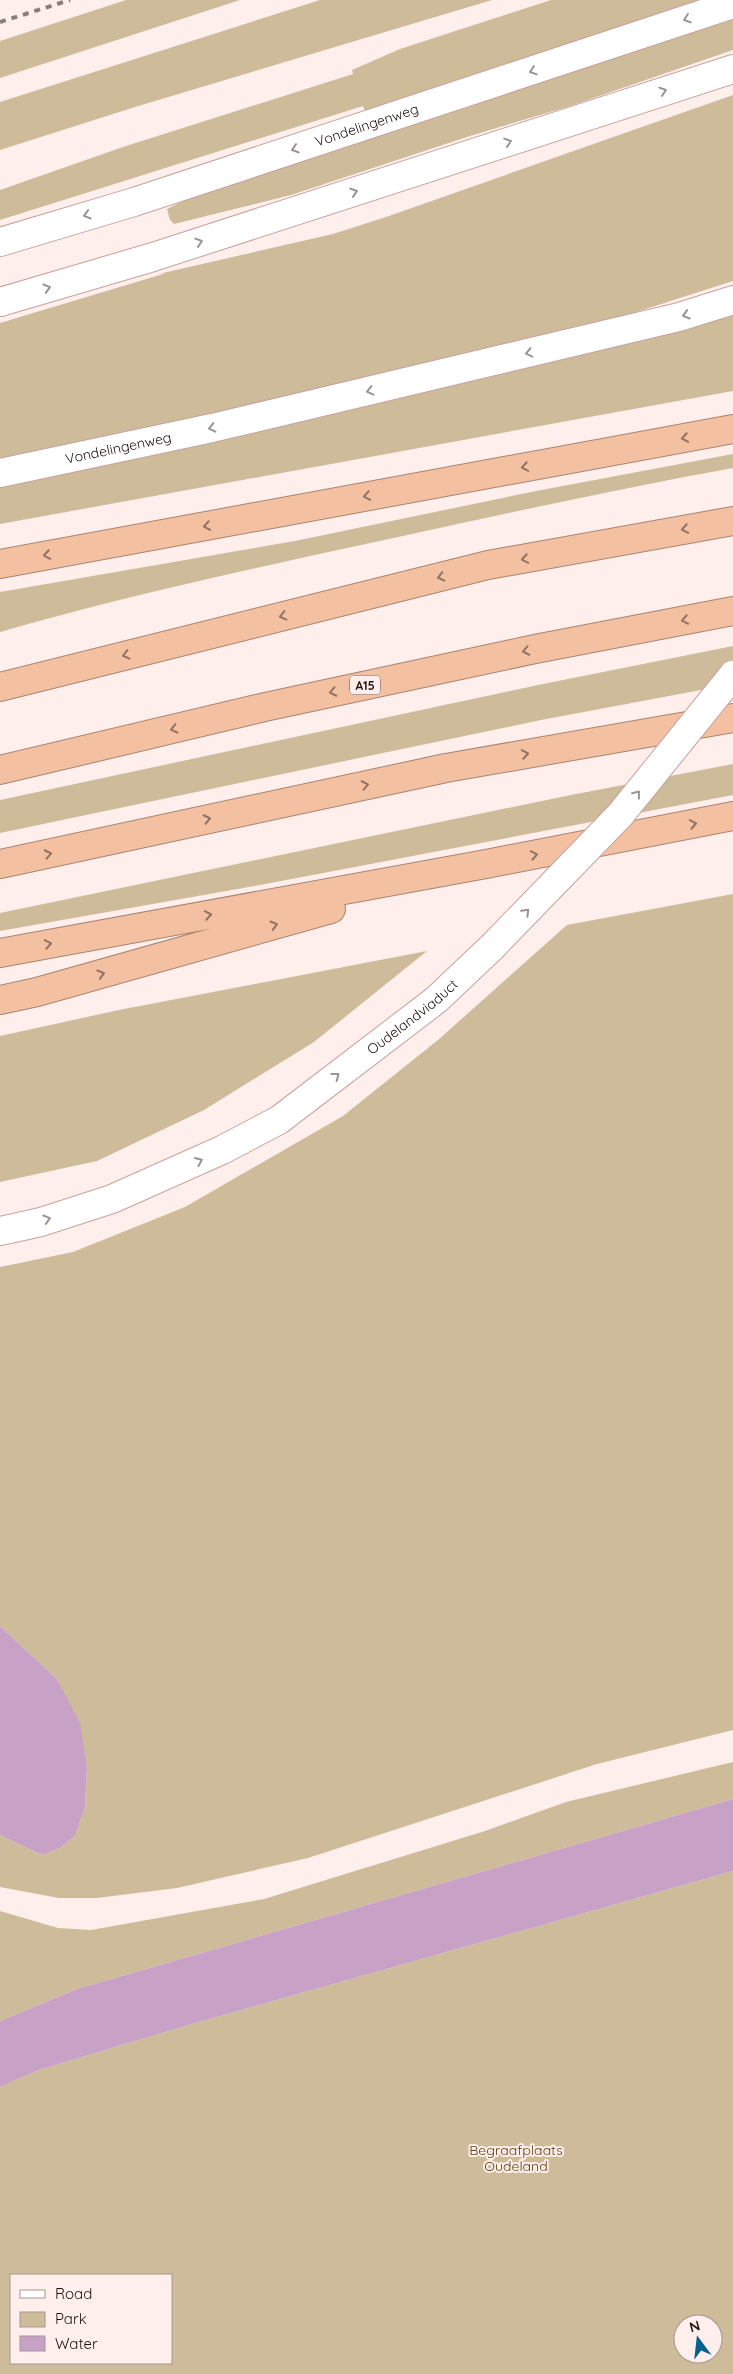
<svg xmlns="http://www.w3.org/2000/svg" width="733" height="2374" viewBox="0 0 733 2374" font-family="Quicksand,sans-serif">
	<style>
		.green { fill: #cebb9a; fill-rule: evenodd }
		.water { fill: #c8a2c6 }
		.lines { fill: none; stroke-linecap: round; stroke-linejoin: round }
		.tertiary-casing { stroke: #c7a39f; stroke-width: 30 }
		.secondary-casing { stroke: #c7a39f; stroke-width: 30 }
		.motorway-casing { stroke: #a9846f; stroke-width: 30 }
		.tertiary { stroke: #fff; stroke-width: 28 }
		.secondary { stroke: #fff; stroke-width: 28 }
		.motorway { stroke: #f3c1a2; stroke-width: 28 }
		.rail { stroke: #8b7c7b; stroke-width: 4; stroke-dasharray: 6 6; stroke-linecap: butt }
		.secondary-bridge-casing { stroke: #c7a39f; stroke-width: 30; stroke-linecap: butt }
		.secondary-bridge { stroke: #fff; stroke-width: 28 }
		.oneway { stroke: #9a9494 }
		.oneway2 { stroke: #947261 }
		.labels { text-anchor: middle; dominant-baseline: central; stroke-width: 4; stroke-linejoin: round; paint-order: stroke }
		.shield { fill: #feeeec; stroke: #625453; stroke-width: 1 }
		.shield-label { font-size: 12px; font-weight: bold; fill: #1f1211 }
		.street-label { font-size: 14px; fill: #1f1211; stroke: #feeeec }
		.park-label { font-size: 14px; fill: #5c4309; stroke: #feeeec }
	</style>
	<rect width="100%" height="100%" fill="#feeeec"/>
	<path class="green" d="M126,0H240L0,78V41Z
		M320,0H492L135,107L0,150V102Z
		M551,0H704L522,63L365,111L363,106L0,220V190L123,147L353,74L352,70L400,49Z
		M733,15V50L570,106L470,136L291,195L174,224L170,220L167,209L183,201Z
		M733,95V281L577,331L0,464V323L163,274V273L333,234L386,217Z
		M733,312V391L0,524V482Z
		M733,454V468C618,489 503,514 389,539C259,567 128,595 0,632V592L295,541L536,491Z
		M733,646V684L541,720L0,833V800L538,685Z
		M733,764V795L260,885L0,931V913L571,795Z
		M733,894V1730L597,1764L308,1858L177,1888L97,1898H59L0,1887V1835L42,1855L60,1848L75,1836L85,1808L87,1767L57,1679L0,1626V1267L73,1252L185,1207L343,1116L438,1040L567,925Z
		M427,951L314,1042L204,1110L97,1161L0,1182V1036L119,1010Z
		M733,1762V1799L77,1989L0,2021V1911L58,1928L91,1930L264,1899L485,1831L566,1802Z
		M733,1871V2374H0V2087L39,2070L185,2026ZM11,2275H171V2363H11ZM683,2324H713V2354H683Z"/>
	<path class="water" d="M0,1626L57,1679L80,1723L87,1768L85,1808L75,1836L60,1848L42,1855L0,1835Z
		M733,1799V1871L185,2026L39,2070L0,2087V2021L77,1989Z"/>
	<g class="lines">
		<g class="tertiary-casing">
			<g id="tertiary">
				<path id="s1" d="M0,242L134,202L733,4"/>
				<path d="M0,302L153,257L733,69"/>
			</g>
		</g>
		<g class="secondary-casing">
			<g id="secondary">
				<path id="s2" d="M0,473L212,428L679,317L733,300"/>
				<path id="s3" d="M0,1231L41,1222L112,1199L222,1150L279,1120L436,1000L492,947"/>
			</g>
		</g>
		<g class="motorway-casing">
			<path id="motorway" d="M0,564L733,429
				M0,687L488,565L733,521
				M0,770L265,707L535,649L733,611
				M0,864L446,768L733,718
				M0,953L486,864L733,816
				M0,1000L37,992L331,909"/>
		</g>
		<use href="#tertiary" class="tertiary"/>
		<use href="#secondary" class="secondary"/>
		<use href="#motorway" class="motorway"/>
		<path class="rail" d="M0,22L70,0"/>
		<g class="secondary-bridge-casing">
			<path id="secondary-bridge" d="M492,947L620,815L733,675"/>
		</g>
		<use href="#secondary-bridge" class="secondary-bridge"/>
	</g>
	<defs><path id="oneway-chevron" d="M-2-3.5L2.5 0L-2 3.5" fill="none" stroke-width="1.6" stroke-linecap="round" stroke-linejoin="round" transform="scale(1.25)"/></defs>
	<g class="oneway">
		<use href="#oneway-chevron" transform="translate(687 19) rotate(161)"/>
		<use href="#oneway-chevron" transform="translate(533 71) rotate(161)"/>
		<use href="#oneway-chevron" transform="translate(663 91) rotate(-18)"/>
		<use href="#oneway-chevron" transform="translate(508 142) rotate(-18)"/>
		<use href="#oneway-chevron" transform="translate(295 149) rotate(162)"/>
		<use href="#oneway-chevron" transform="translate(354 192) rotate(-18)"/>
		<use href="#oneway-chevron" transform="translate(87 215) rotate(163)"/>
		<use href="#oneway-chevron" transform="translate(199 242) rotate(-18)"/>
		<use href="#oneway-chevron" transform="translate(47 288) rotate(-16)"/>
		<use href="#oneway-chevron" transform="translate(686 315) rotate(163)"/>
		<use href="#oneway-chevron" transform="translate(529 353) rotate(167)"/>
		<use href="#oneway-chevron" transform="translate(370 391) rotate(167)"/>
		<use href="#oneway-chevron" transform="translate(212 428) rotate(167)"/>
		<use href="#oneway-chevron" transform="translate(637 794) rotate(-51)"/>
		<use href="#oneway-chevron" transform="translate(526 912) rotate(-46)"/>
		<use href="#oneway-chevron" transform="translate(336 1076) rotate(-37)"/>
		<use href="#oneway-chevron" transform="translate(199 1161) rotate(-24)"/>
		<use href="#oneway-chevron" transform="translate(47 1219) rotate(-17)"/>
	</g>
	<g class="oneway2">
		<use href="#oneway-chevron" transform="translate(685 438) rotate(170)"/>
		<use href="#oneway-chevron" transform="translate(525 467) rotate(170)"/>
		<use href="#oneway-chevron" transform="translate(367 496) rotate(170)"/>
		<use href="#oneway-chevron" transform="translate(207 526) rotate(170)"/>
		<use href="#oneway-chevron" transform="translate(685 529) rotate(170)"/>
		<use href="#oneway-chevron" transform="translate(47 555) rotate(170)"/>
		<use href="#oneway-chevron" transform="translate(525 559) rotate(170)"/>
		<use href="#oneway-chevron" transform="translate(441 577) rotate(166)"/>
		<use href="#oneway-chevron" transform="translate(283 616) rotate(166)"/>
		<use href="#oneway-chevron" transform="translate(685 620) rotate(169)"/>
		<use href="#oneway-chevron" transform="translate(526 651) rotate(168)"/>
		<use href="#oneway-chevron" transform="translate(126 655) rotate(166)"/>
		<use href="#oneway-chevron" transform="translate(333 692) rotate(168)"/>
		<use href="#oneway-chevron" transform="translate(174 729) rotate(167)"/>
		<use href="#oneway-chevron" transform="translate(525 754) rotate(-10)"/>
		<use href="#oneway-chevron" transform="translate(365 785) rotate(-12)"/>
		<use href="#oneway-chevron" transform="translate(207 819) rotate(-12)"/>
		<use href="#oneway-chevron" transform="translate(693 824) rotate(-11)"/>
		<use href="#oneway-chevron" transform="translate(48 854) rotate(-12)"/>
		<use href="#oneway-chevron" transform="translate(534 855) rotate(-11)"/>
		<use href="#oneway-chevron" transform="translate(208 915) rotate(-10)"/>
		<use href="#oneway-chevron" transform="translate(274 925) rotate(-16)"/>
		<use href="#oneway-chevron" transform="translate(48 944) rotate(-10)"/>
		<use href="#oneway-chevron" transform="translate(101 974) rotate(-16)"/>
	</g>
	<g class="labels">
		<rect class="shield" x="350" y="675.5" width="30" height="19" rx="4"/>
		<g class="shield-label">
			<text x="365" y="685">A15</text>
		</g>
		<g class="street-label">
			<text stroke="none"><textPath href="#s1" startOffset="385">Vondelingenweg</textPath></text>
			<text stroke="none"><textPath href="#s2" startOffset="121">Vondelingenweg</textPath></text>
			<text stroke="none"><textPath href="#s3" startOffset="470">Oudelandviaduct</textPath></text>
		</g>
		<g class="park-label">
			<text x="516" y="2150">Begraafplaats<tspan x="516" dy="16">Oudeland</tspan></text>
		</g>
	</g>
	<rect x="10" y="2274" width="162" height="90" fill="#feeeec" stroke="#a59694"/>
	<rect x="20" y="2290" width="25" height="8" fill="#ffffff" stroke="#a59694"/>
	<text x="55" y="2299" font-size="15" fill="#1f1211">Road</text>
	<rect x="20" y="2312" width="25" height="15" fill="#cebb9a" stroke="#a59694"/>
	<text x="55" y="2324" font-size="15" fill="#1f1211">Park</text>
	<rect x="20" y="2336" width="25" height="15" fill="#c8a2c6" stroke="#a59694"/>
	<text x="55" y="2349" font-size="15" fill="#1f1211">Water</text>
	<g transform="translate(698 2339) rotate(345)"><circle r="24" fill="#feeeec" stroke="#a59694"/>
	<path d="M0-4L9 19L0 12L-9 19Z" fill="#086091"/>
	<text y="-8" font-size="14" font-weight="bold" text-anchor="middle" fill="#1f1211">N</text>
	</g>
</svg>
